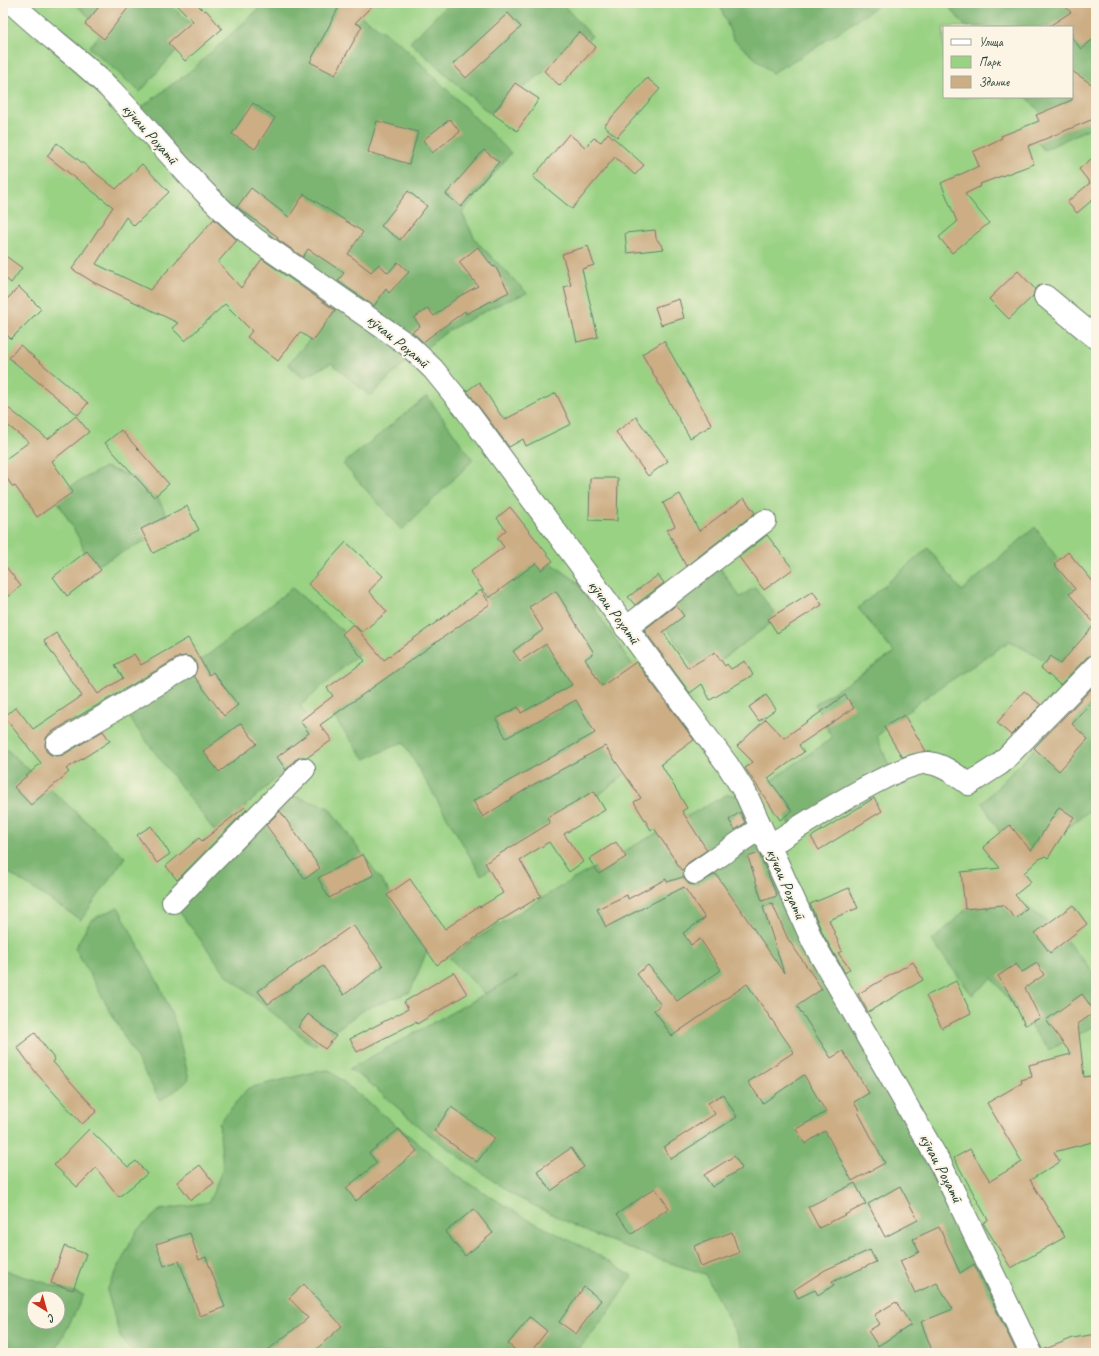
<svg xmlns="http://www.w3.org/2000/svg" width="1099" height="1356" viewBox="0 0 1099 1356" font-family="Caveat,sans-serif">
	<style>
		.green { fill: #9ad284; stroke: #5c885c; fill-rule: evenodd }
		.forest { fill: #7bb472; stroke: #4d7853; fill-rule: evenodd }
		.building { fill: #ccad84 }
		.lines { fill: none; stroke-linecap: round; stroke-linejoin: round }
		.minor-casing { stroke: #6a7a6b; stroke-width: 24 }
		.minor { stroke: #fff; stroke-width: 22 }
		.labels { text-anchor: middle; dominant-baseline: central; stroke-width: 4; stroke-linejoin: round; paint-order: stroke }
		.street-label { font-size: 16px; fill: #1f3d34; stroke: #fcf5e5 }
	</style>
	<rect width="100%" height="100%" fill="#fcf5e5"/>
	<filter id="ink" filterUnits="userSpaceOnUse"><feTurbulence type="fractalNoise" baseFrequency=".025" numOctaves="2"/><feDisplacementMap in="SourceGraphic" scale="8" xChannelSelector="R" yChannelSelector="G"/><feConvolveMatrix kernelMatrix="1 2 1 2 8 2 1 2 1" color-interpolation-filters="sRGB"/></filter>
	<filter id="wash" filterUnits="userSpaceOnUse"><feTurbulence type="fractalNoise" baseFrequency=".012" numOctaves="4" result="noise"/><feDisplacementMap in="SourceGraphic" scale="16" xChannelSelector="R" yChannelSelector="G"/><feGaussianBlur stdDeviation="0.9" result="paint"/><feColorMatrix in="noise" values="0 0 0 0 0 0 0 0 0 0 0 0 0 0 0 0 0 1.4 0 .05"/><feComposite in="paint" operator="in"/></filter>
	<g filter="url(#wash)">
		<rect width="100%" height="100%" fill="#f5ead1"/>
		<path class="green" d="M3,3H1096V1353H3ZM944,27H1072V97H944ZM34,1298H58V1322H34Z"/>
		<path class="forest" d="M74,3H168L196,28L140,92L89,47L104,30Z
			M268,3H340L345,5L401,44L511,153L462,213L476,241L527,293L497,305L449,330L418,354L235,224L138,110L194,68L263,5Z
			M449,3H561L592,36L489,113L410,42Z
			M719,3H882L815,48L772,73L733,39Z
			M946,3H1096V125L1044,150L1032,136L1051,125L1027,97H1072V27H966Z
			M341,304L413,355L370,396L331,363L303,378L288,364Z
			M427,396L473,460L402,530L343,464Z
			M105,467L150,483L173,527L89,569L81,542L54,495Z
			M1035,527L1096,613V644L1067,673L1010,641L920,701L877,736L890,769L791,825L762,787L832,738L815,704L894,653L858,608L928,548L962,591Z
			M542,556L576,581L637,672L635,766L570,818L481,875L403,742L365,759L326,707L459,613L502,578Z
			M720,568L740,597L755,587L778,618L700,676L659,617Z
			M292,588L364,649L300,706L323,736L216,833L129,718Z
			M1096,690V806L1019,864L982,803L1047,736Z
			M3,746L125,857L81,920L3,869Z
			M292,795L329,808L429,946L410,992L365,1009L313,1046L226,974L175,906Z
			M726,795H751L782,875L1037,1353H746L705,1274L655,1258L592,1234L513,1195L424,1131L366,1080L349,1069L518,976L485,994L448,956L570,881Z
			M978,898C987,899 999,897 1009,900C1043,908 1073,949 1096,975L1095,1026L1049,1050L992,978L972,995L932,941Z
			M118,907L160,987L176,1025L189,1079L181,1087L160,1100L75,948L91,920Z
			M329,1070L459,1177L527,1219L593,1252L632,1276L608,1313L576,1353H133L120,1337L107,1290L137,1230L160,1210L209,1202L223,1168L219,1123L248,1088L319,1071Z
			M3,1270L84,1295L55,1352L3,1353ZM34,1298H58V1322H34Z"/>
		<g id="blocks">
			<path class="building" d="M102,3H132L104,39L85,24Z
				M175,3H196L204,11L206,10L222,29L185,61L168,43L193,21Z
				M341,3H375L355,23L362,26L335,75L310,62Z
				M1061,3H1096V37L1081,49L1072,38V27H1048L1071,12Z
				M508,13L521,27L466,78L453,64Z
				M579,32L596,47L560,86L544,71Z
				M1072,71L1096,87V118L1028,146L1034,164L980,184L981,186L965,194L989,223L952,253L939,237L957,222L941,183L979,166L973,152L1002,138L1001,136L1039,121L1036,115L1072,100Z
				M647,78L660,89L617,137L604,126Z
				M515,83L539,99L517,131L493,114Z
				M253,103L275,118L255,149L232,134Z
				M450,119L460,132L432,153L423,140Z
				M377,121L418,132L409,164L368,152Z
				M608,133L644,165L635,175L615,157L572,209L533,177L569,134L585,147L594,138L601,142Z
				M57,143L116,189L142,164L169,192L134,226L126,217L96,264L150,290L214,219L237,240L218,262L241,288L262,259L335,310L313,341L300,332L278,361L247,337L252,331L225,304L185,341L172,328L178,323L93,282L72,269L113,207L47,156Z
				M484,150L499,162L461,207L446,194Z
				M1096,155V197L1077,213L1067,202L1090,183L1079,169Z
				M251,188L289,217L304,194L363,232L348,254L371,272L379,264L388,273L398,262L409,272L389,293L386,289L374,306L338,281L344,273L308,249L303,257L277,239L278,237L237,207Z
				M408,191L427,206L400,240L381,226Z
				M655,230L656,238L664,249L627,253L625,233Z
				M588,246L594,265L582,269L598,337L577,342L564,287L571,285L562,254Z
				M478,247L493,267L495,266L509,292L466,314L465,311L423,342L412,332L420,326L414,318L428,308L434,316L458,297L478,286L459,262Z
				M3,254L22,268L11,283L3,276Z
				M1018,271L1035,289L1033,296L1009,319L989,299Z
				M19,287L41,309L11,339L3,331V303Z
				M679,299L684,318L661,325L655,307Z
				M664,341L712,425L690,438L642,354Z
				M20,345L88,403L78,415L9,358Z
				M479,382L504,420L556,393L571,424L526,446L523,439L509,447L467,391Z
				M3,404L48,439L76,416L89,432L52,461L73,492L37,517L15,486L13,487L3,473V461L29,442L3,422Z
				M636,417L668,461L648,476L616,432Z
				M121,430L169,484L154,497L105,443Z
				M590,478H618L617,521L589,520Z
				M680,494L699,531L744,498L755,513L686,566L667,530L675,526L663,503Z
				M187,506L199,530L153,553L141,529Z
				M510,507L553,561L541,570L536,563L489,598L470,572L504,547L497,538L506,530L497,518Z
				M767,535L793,569L764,590L739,557Z
				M346,542L383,576L369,591L387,612L362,632L308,584Z
				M87,551L101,570L67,596L53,577Z
				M1068,552L1096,585V654L1087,657L1060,685L1041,668L1051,656L1060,664L1095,624L1069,594L1075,589L1054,564Z
				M3,563L21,586L3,600Z
				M658,575L664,583L635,605L628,597Z
				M481,590L490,604L320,725L332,740L308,757H301L295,760L286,770L277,757L309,733L300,721L333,696L327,688L365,661L342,634L353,624L384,660Z
				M556,591L594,653L585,659L602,686L636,662L694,740L661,764L687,808L682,811L707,850L688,863L682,871L654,828L651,830L634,802L641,798L605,746L531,786L483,817L473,801L595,733L576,700L506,738L496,719L518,707L521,713L572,685L546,644L520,661L513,651L543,630L529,607Z
				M813,591L822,605L777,633L768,619Z
				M676,605L684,616L663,632L688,668L715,652L725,666L727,664L731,669L745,661L753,675L710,700L702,684L690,693L644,630Z
				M56,633L98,694L123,678L115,665L134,654L141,665L188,638L209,675L213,672L238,705L224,716L194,676L197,668L196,661L191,657L185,656L179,657L50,733L46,738L45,745L46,751L51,755L57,756L63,755L103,731L110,741L66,769L69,772L31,805L14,787L41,763L4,717L16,707L33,729L82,696L44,641Z
				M1096,684V697L1072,724L1088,739L1059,771L1034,748Z
				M1024,691L1041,705L1011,735L997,723Z
				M766,695L776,709L759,721L749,707Z
				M845,695L854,708L799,745L804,752L768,778L792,811L780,820L745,768L753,762L737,746L766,719L784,738Z
				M904,715L926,751L902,757L884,727Z
				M241,723L257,744L219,772L203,751Z
				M594,791L605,810L564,834L583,862L569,872L549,842L520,860L541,896L498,922L437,965L387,895L410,879L445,929L479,906L480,907L503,893L485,863L550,823L547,818Z
				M874,798L882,811L819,850L811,837Z
				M245,807L247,809L177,880L166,866L199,838L202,841Z
				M1059,807L1074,817L1048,858L1045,856L1038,860L1024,873L1031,882L1015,895L1027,908L1016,919L1003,905L965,909L961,872L1000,868L983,847L1010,825L1031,851Z
				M280,811L320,868L305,879L266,825Z
				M740,812L745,823L735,830L729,820Z
				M151,826L170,854L157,863L137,835Z
				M616,842L626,857L599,874L589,859Z
				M759,853L777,896L762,901L748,857Z
				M363,854L374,875L329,898L318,878Z
				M716,874L784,973L763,907L772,903L788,939L822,989L797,1006L831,1058L843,1051L869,1093L854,1102L859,1111L858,1112L885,1163L852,1181L825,1131L805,1144L796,1129L826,1112L804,1075L763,1103L748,1082L794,1052L747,984L672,1036L654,1010L661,1005L637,974L648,965L677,1001L721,970L700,939L691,945L683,933L705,918L684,887L606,927L597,909L627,895L628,899L666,879L667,882L683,877L689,884L696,885Z
				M849,888L858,908L829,920L842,951L838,953L850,969L845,973L824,936L810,904Z
				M1073,905L1087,924L1050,953L1035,933Z
				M353,925L383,966L344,995L323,966L268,1004L258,991Z
				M913,962L923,980L868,1012L858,994Z
				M1037,963L1044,975L1025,988L1040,1018L1025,1025L1011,996L998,976L1016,964L1022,972Z
				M454,972L467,994L417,1024L416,1022L357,1052L350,1039L408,1009L404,1002Z
				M956,981L971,1013L942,1028L926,996Z
				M1082,994L1095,1012L1078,1024L1084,1077L1096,1075V1141L1054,1152L1060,1162L1030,1180L1065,1237L1011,1268L983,1223L988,1220L954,1158L970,1149L990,1181L1022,1162L987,1103L1022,1083L1021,1080L1032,1077L1029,1065L1071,1054L1046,1020Z
				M308,1014L336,1036L325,1049L298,1027Z
				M35,1033L55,1060L53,1062L97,1111L82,1124L37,1074L17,1047Z
				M723,1094L737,1117L671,1159L664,1147L715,1114L708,1103Z
				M451,1107L495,1138L477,1162L434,1131Z
				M89,1129L128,1167L136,1161L147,1174L119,1197L96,1168L77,1187L54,1165Z
				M399,1129L417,1151L356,1201L346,1188L377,1163L369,1153Z
				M571,1148L584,1167L551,1191L537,1171Z
				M734,1156L742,1168L712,1187L704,1175Z
				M200,1165L214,1183L191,1200L177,1182Z
				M855,1183L866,1204L819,1228L808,1207Z
				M900,1186L918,1220L885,1237L868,1204Z
				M655,1188L669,1208L632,1234L617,1214Z
				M474,1209L493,1233L465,1256L445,1232Z
				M939,1227L960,1273L974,1264L1017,1353H933L921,1322L953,1309L937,1283L915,1293L900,1261L919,1252L913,1239Z
				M732,1232L739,1253L701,1267L694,1246Z
				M190,1233L199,1260L206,1257L225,1307L200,1316L179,1261L164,1266L156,1244Z
				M64,1246L86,1254L73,1290L51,1283Z
				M870,1250L876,1262L832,1282L834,1285L818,1295L815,1290L798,1298L794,1290L825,1270Z
				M304,1284L342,1326L312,1353H264L308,1318L289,1298Z
				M584,1287L601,1300L576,1334L559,1322Z
				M896,1302L911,1325L878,1346L868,1331L880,1324L874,1315Z
				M530,1317L547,1331L530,1353H519L508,1344Z
				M1096,1334V1351L1043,1353V1350L1073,1338Z"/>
		</g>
	</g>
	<g filter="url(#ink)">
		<use href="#blocks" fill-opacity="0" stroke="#6a7a6b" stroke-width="1"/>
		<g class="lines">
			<g class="minor-casing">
				<path id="minor" d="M12,3C44,34 81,59 112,91C160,141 201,195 255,239L408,345L433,369L464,407L727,764L746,794L813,942L941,1165L1031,1353
					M1045,296L1096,338
					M626,628L765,521
					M57,744L185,668
					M769,846C796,829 902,760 929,763C944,765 957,776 969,784L1000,764L1096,666
					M695,873L760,828
					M173,902L304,769"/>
			</g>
			<use href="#minor" class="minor"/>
		</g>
	</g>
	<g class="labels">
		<g class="street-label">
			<text transform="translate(150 134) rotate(48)">кӯчаи Роҳатӣ</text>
			<text transform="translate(398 341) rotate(39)">кӯчаи Роҳатӣ</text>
			<text transform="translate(614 612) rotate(53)">кӯчаи Роҳатӣ</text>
			<text transform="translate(786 884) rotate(66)">кӯчаи Роҳатӣ</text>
			<text transform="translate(941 1168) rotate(62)">кӯчаи Роҳатӣ</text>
		</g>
	</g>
	<rect width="1099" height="1356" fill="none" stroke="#fcf5e5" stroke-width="16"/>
	<rect x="943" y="26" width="130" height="72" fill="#fcf5e5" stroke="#a4ab9e"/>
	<rect x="951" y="39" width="20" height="6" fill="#ffffff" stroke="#a4ab9e"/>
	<text x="979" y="46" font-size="12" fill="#1f3d34">Улица</text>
	<rect x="951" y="56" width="20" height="12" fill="#9ad284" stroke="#a4ab9e"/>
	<text x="979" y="66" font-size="12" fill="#1f3d34">Парк</text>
	<rect x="951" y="76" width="20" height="12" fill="#ccad84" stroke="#a4ab9e"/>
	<text x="979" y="86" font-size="12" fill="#1f3d34">Здание</text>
	<g transform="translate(46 1310) rotate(143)"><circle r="19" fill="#fcf5e5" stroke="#a4ab9e"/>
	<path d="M0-3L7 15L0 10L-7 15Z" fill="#c8321e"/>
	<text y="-6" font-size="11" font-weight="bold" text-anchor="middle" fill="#1f3d34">С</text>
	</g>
</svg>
